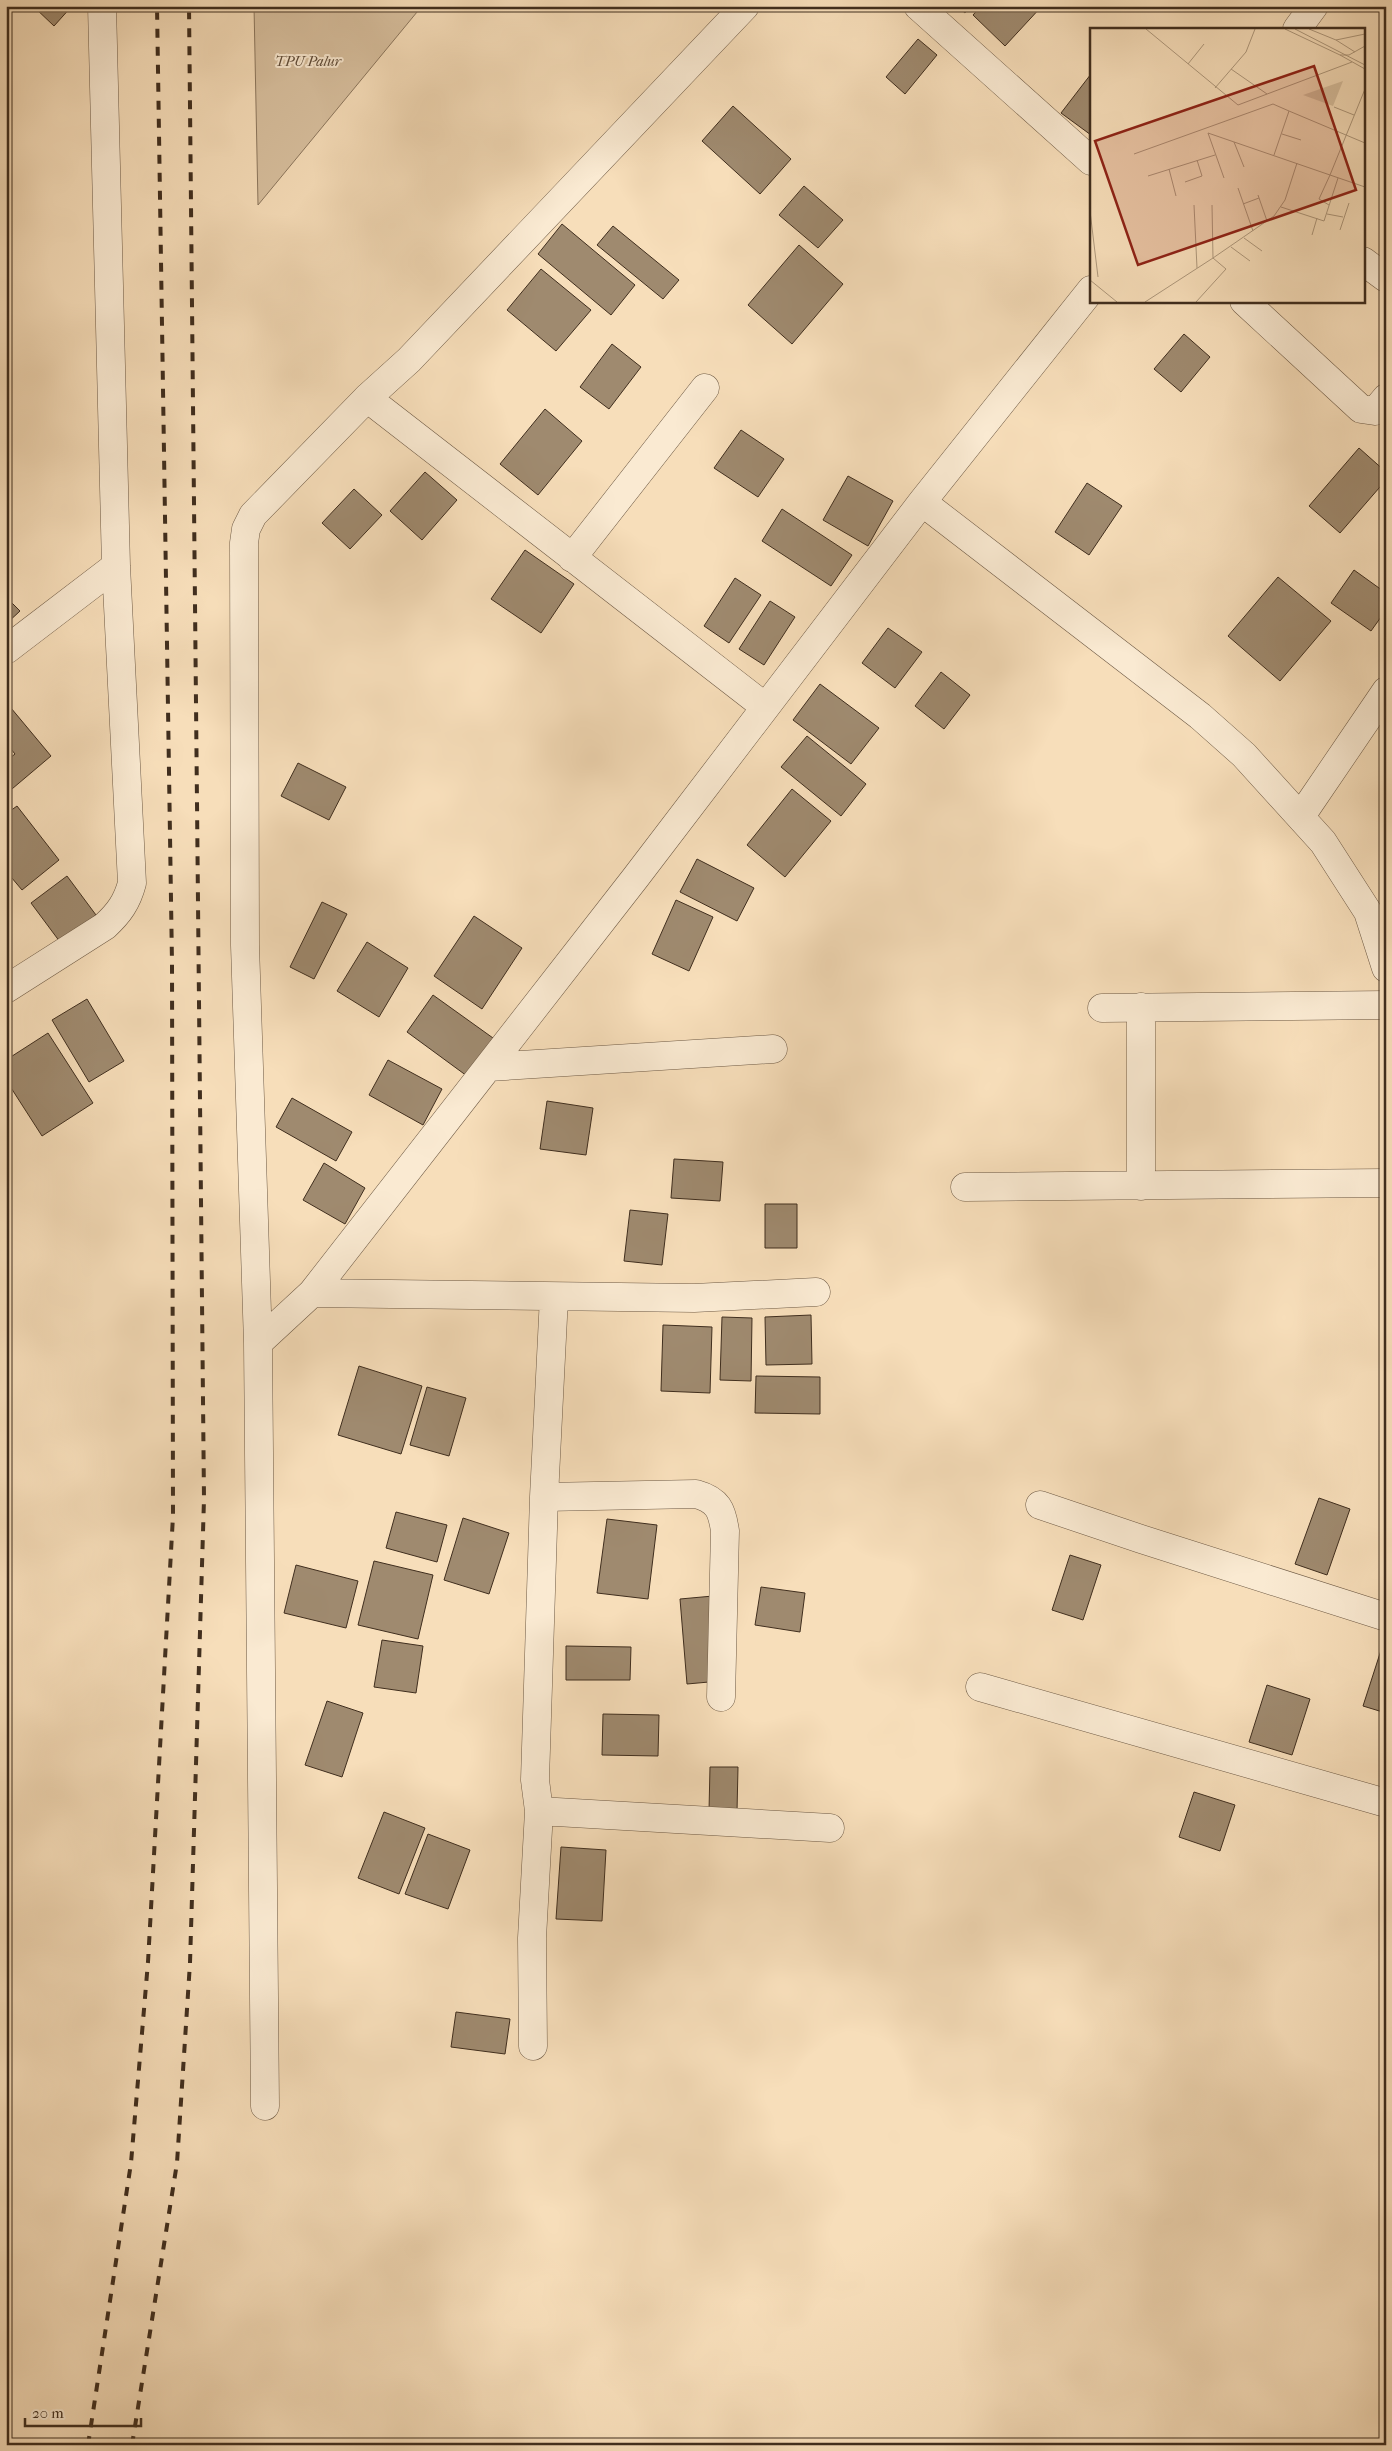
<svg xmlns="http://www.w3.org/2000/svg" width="1392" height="2451" viewBox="0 0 1392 2451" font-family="'IM FELL French Canon',serif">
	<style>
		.green { fill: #d8c09f; stroke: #8c775e }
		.building { fill: #9f8a6f; stroke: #402e1e }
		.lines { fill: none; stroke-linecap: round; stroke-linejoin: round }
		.street-casing { stroke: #6e5a45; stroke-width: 29 }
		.street { stroke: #faead2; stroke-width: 28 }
		.rail { stroke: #402e1e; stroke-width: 4; stroke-dasharray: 9 9; stroke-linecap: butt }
		.labels { text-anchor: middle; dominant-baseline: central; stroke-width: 4; stroke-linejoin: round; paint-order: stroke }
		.park-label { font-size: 14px; font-style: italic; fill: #5e4b38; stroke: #faead2 }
		.inset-road { fill: none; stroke: #ae987c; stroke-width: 1 }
		.view { fill: #8f2418; fill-opacity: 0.15; stroke: #8f2418; stroke-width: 2.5 }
		.inset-edge { fill: none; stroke: #402e1e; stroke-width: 2.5 }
	</style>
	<rect width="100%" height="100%" fill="#f7deba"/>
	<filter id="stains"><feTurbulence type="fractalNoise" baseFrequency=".004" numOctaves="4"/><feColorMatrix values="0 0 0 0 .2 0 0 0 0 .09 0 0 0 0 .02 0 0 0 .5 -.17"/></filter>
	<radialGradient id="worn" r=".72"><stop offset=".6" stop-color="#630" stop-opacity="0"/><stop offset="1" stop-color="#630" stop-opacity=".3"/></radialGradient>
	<path class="green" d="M254,6H422L258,205Z"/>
	<path class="building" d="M33,6H72L54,26Z
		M957,6H970L965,13Z
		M981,6H1042L1005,46L973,15Z
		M918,39L937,55L905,94L886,77Z
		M1091,74V135L1061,113Z
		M733,106L791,159L760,194L702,141Z
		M804,186L843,220L818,248L779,215Z
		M562,224L635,285L611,315L538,254Z
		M613,226L679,280L663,299L597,245Z
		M799,245L843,284L792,344L748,305Z
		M541,269L591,310L556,351L507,310Z
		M1184,334L1210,357L1181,392L1154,369Z
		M612,344L641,367L609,409L580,387Z
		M545,409L582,441L538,495L500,464Z
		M741,430L784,459L758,497L714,468Z
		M1359,448L1386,472V480L1340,533L1309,506Z
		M425,472L457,500L422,540L390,511Z
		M848,476L893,501L868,546L823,520Z
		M1087,483L1122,506L1089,555L1055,532Z
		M354,489L382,515L350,549L322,523Z
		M782,509L852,555L831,586L762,541Z
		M525,550L574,584L541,633L491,599Z
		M1354,570L1386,593V610L1371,631L1331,603Z
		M1278,577L1331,621L1280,681L1228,636Z
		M735,578L761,595L729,643L704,626Z
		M6,597L20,611L6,624Z
		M770,601L795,617L764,665L739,649Z
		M888,628L922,652L895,688L862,663Z
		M941,672L970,695L944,729L915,706Z
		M820,684L879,728L851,764L793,720Z
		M6,702L51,756L6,794V761L15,754L6,743Z
		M807,736L866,784L841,816L781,767Z
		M298,763L346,787L329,820L281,796Z
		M792,789L831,821L785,877L747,845Z
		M17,806L59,860L22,890L6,871V814Z
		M697,859L754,888L737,921L680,892Z
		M67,876L96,915L60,942L31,903Z
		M676,900L713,917L689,971L652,954Z
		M322,902L347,914L314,979L290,967Z
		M474,916L522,948L482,1009L434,976Z
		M367,942L408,968L379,1017L337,991Z
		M433,995L493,1038L467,1076L407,1032Z
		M87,999L124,1061L89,1082L52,1020Z
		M48,1033L93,1103L42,1136L6,1080V1060Z
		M388,1060L442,1089L423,1125L369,1095Z
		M292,1098L352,1132L336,1161L276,1127Z
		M547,1101L593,1108L586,1155L540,1149Z
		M674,1159L723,1162L720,1201L671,1198Z
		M324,1163L365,1188L345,1224L303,1200Z
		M765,1204H797V1248H765Z
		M630,1210L668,1214L662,1265L624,1261Z
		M811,1315L812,1364L766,1365L765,1317Z
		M722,1317L752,1318L751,1381L720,1380Z
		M663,1325L712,1327L710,1393L661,1391Z
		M359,1366L422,1386L401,1454L338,1435Z
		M756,1376L820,1377V1414L755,1413Z
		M427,1387L466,1398L449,1456L410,1445Z
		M1319,1498L1350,1509L1327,1575L1295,1564Z
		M396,1512L447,1525L437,1562L386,1548Z
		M463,1518L509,1533L489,1594L444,1580Z
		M607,1519L657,1525L648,1599L597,1593Z
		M1070,1555L1101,1565L1083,1620L1052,1610Z
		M374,1561L433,1575L418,1639L358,1625Z
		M296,1565L358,1581L346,1628L284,1613Z
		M761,1587L805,1593L800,1632L755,1625Z
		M713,1596L720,1681L687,1684L680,1599Z
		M382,1640L423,1646L416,1693L374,1687Z
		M1383,1644L1386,1645V1713L1363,1706Z
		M566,1646L631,1647L630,1680H566Z
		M1267,1685L1310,1699L1292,1755L1249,1742Z
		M327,1701L363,1713L342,1777L305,1765Z
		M603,1714L659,1715L658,1756L602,1755Z
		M710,1767H738L737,1812L709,1811Z
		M1194,1792L1235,1805L1220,1851L1179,1837Z
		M384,1812L425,1828L399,1894L358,1878Z
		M428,1834L470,1850L448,1909L405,1894Z
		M561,1847L606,1850L602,1921L556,1919Z
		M456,2012L510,2019L505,2054L451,2047Z"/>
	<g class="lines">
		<g class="street-casing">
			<path id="street" d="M745,6L409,360L367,398L764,706
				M918,6L1091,161
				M1297,29L1314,6
				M1363,261L1386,278
				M1244,301L1361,409L1375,411L1386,398
				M922,502L1200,716L1244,755L1323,842L1368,912L1386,968
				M572,558L705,388
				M6,650L116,566
				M1301,816L1386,691
				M6,989L105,926C119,913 127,902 132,883L116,566L102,6
				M1102,1008L1386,1005
				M488,1067L773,1049
				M1141,1186V1007
				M965,1187L1386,1183
				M312,1293L636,877L922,502L1091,290
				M258,1343L312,1293L694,1298L816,1292
				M544,1497L696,1494C718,1500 722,1510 725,1531L721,1697
				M1040,1505L1141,1539L1386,1617
				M980,1687L1386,1803
				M539,1811L830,1828
				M533,2046L532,1938L539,1811L535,1780L544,1497L554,1297
				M265,2106L258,1343L245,945L244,543L246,529L253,515L367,398"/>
		</g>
		<use href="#street" class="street"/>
		<path class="rail" d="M88,2445L131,2163L148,1962L173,1516L172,963L157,6
			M132,2445L177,2163L190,1963L204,1499L189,6"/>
	</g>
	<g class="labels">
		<g class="park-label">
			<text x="308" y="61">TPU Palur</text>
		</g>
	</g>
	<g transform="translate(1090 28)">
		<rect width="275" height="275" fill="#f7deba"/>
		<path d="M253,53L243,78L213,67Z" fill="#d8c09f"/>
		<path class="inset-road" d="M56,1L148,77L262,34M195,1L250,27H259L275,18M205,1L275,37M219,1L246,12L275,6M246,12L265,24M250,27L275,41M98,36L114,16M141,41L177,66M125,60L156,24L165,1M244,79L264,87M118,105L240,147L275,61M118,105L134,150M192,106L211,112M144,114L154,139M44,126L183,76L199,83M184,127L199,83L275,115M79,141L86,168M58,148L125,127M95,154L112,148L107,132M148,160L163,203M168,167L177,193M153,176L169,170M104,177L107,240M122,177L123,230L184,188L195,172L207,135M239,177L229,171L240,147L275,159M191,179L234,193L248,150M0,183L8,249M237,186L253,189M250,202L259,175M222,207L227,190M154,210L172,223M141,219L160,233M0,252L27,274M55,274L123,230L136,241L106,274"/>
		<path class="view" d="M224,38L266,162L48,237L5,113Z"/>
		<rect width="275" height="275" class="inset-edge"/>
	</g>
	<rect width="1392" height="2451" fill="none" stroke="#f7deba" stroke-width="25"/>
	<rect x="8" y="8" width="1377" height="2436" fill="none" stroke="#402e1e" stroke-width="2.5"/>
	<rect x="12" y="12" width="1367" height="2426" fill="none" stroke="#402e1e"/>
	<path d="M25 2418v8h116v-8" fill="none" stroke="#402e1e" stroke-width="2.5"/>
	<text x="32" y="2418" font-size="15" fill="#402e1e" stroke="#faead2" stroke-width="4" paint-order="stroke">20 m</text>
	<rect width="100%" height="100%" filter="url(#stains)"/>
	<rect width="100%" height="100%" fill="url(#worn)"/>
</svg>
